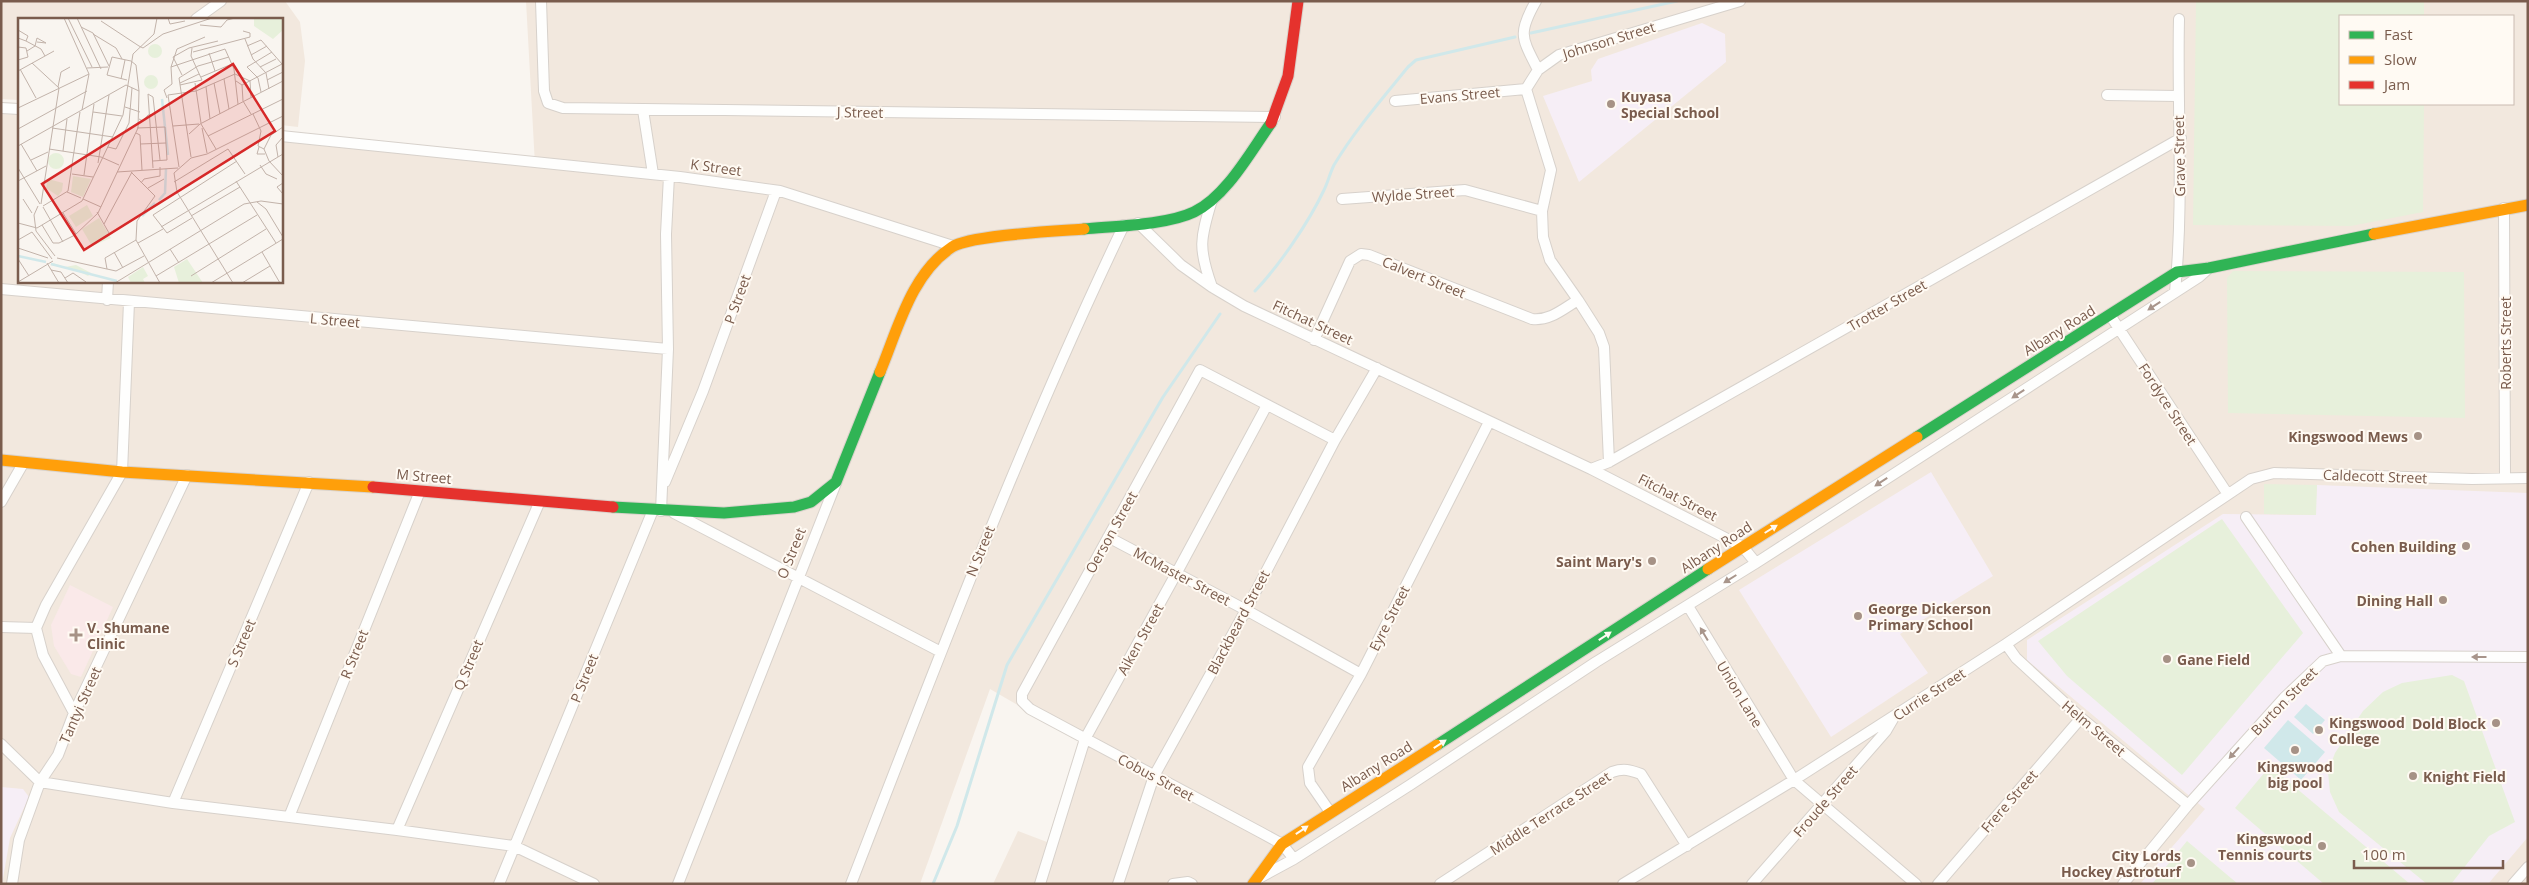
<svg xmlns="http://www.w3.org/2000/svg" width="2529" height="885" viewBox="0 0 2529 885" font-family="'Open Sans',sans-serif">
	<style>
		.residential { fill: #f2e8de; fill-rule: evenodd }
		.education { fill: #f6eef6 }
		.medical { fill: #fae9e9 }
		.green { fill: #e7f0db }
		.water { fill: #d0e8ea }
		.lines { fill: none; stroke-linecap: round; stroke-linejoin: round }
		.stream { stroke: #d0e8ea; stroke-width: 3 }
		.street-casing { stroke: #d7d1cb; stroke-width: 12 }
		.fast-casing { stroke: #d9d2cb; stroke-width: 13 }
		.slow-casing { stroke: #d9d2cb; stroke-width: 13 }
		.jam-casing { stroke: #d9d2cb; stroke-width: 13 }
		.street { stroke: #fefefd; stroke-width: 10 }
		.fast { stroke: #30b455; stroke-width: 11 }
		.slow { stroke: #ff9f0a; stroke-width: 11 }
		.jam { stroke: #e5322d; stroke-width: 11 }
		.oneway { fill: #a8958b }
		.oneway2 { fill: #fffaf3 }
		.poi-dot { fill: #a69286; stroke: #fffaf3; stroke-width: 2 }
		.labels { text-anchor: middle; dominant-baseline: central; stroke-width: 4; stroke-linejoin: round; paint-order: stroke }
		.street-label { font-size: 14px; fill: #7a5c4d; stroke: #fffaf3 }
		.poi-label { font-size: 14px; font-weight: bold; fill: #7a5c4d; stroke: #fffaf3; text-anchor: end }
		.inset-river { fill: none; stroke: #d0e8ea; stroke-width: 2.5 }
		.inset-road { fill: none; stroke: #c2b3aa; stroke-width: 1 }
		.view { fill: #d62828; fill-opacity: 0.15; stroke: #d62828; stroke-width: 2.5 }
		.inset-edge { fill: none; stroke: #7a5c4d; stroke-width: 2.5 }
	</style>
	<rect width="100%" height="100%" fill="#f9f5f0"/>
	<path class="residential" d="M1,1H285L300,22L305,61L298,127L281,125V19H19V100L1,99Z
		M526,1H2528V884H993L1018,831L1047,842L1079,741L990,689L920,884H1V114L19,115V281H281V140L535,165ZM2340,16H2513V104H2340Z"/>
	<path class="education" d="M1702,23L1725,34L1726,62L1579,182L1543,96L1592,81L1591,70L1598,59Z
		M1931,472L1993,576L1900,634L1928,673L1831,737L1739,590Z
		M2317,485L2528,493V837L2488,884H2140L2205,809L2027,660V640L2223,514L2315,515Z
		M1,787L23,789L29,797L10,838L2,884Z"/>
	<path class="medical" d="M70,585L113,607L81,677L71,674L54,646L51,625Z"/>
	<path class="green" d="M2196,1H2424V16H2340V104H2424L2423,212L2351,226L2193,225Z
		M2233,271L2464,272L2465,418L2228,413L2227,278Z
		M2264,484L2317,485L2316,515L2264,514Z
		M2222,519L2303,633L2182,775L2067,676L2038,641Z
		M2452,675L2464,681L2515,822L2489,836L2451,884H2427L2339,812L2330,792L2328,772L2335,753L2363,711L2383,692L2402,683Z
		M2270,766L2410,884H2324L2235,808Z
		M2187,841L2238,884H2152Z"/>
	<path class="water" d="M2306,704L2325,720L2313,734L2294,717Z
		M2288,720L2325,752L2301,780L2264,748Z"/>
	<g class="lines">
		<path class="stream" d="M1531,33L1677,1
			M1255,291C1279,266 1309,222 1324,190C1328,182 1330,173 1334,165C1355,130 1382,99 1408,67L1416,60L1515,37
			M933,884L957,826L1007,665L1163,397L1220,314"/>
		<g class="street-casing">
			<path id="street" d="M541,1L544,91L548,103L563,108L1275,117
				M1536,1C1517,34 1522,38 1538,70
				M196,19L221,1
				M2107,95L2177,96
				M1395,101L1526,89
				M1,108L19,109
				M643,110L653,174
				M281,136L680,177L780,191L953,246
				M1342,199L1465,190L1542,211
				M2504,208L2505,478
				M1138,223L1181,265L1212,287L1244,306L1591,469L1743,547L1756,563
				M1212,287C1198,248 1200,239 1212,200
				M1,289L668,349
				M2175,292C2184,201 2177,110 2179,19
				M107,300L108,281
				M2110,315L2227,493
				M1314,340L1350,261L1361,254L1369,255L1532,319C1550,321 1563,309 1578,300
				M1609,462L1604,347L1599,333L1578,300L1550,260L1543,237L1542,211L1551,170L1526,89L1538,70L1559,55L1740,1
				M1591,469L1609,462L2181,138
				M665,482L703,391L776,191
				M1,502L24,462
				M661,511L668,349L666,234L669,176
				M674,513L941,652
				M2246,517L2341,656
				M1108,537L1246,610L1361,674
				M1688,606L1794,780L1916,884
				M1,627L36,628
				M2006,644L2016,658L2081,718L2188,805
				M74,713L43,655L36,628L46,605L122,472L129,302
				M1,744L40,782L173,803L397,830L514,846L594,884
				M173,803L309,482
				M1330,812L1310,783L1308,767L1361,674L1489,422
				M289,817L420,491
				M397,830L540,501
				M1294,859L1282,844L1260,832L1030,709L1022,701V694L1200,370L1335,440
				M1259,878L1294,859L1410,785L1596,662L1756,563L2199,277L2209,268
				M12,884L19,840L40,782L58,755L74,713L187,475
				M499,884L653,510
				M678,884L836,483
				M851,884C937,662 1021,440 1124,225
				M1040,884L1085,739L1176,574L1267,405
				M1118,884L1154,776L1246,610L1335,440L1377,368
				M1173,884L1188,882L1192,884
				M1440,884L1612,772C1624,768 1630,770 1641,774L1687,846
				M1623,884L1794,780L2006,644L2251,479L2274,473L2472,479L2528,478
				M1752,884L1886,731L1893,719
				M1938,884L2081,718
				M2123,884L2188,805L2284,698L2323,661L2341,656L2528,657
				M2513,884L2528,867"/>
		</g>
		<g class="fast-casing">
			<path id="fast" d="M1084,229C1115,226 1167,225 1194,212C1226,197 1251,151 1271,123
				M1917,437L2177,272L2209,268L2374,234
				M613,507L724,513L794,507L811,502L836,482L880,372
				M1437,745L1708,569"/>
		</g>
		<g class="slow-casing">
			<path id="slow" d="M2374,234L2528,205
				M880,372C898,329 911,274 952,247C970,235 1058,231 1084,229
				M1,460L122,472L373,487
				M1708,569L1917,437
				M1253,884L1282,844L1437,745"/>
		</g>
		<g class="jam-casing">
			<path id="jam" d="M1271,123L1288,76L1298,1
				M373,487L613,507"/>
		</g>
		<use href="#street" class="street"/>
		<use href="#fast" class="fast"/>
		<use href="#slow" class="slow"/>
		<use href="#jam" class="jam"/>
	</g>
	<defs><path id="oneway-solid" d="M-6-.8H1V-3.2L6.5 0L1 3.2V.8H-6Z" transform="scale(1.25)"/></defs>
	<g class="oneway">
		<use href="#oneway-solid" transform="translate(2154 306) rotate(147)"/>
		<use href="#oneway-solid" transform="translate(2018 394) rotate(147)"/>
		<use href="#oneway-solid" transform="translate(1881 482) rotate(147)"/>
		<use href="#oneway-solid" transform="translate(1730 579) rotate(148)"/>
		<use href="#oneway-solid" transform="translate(1704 634) rotate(-121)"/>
		<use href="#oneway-solid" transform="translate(2479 657) rotate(-180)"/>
		<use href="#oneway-solid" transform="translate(2234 753) rotate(132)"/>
	</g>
	<g class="oneway2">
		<use href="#oneway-solid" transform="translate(1771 529) rotate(-32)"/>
		<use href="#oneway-solid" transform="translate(1605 636) rotate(-33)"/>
		<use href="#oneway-solid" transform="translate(1440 744) rotate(-33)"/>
		<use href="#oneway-solid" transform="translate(1302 830) rotate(-34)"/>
	</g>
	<g class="poi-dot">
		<circle cx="1611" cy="104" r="5"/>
		<circle cx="2418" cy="436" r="5"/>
		<circle cx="2466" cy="546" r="5"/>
		<circle cx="1652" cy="561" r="5"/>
		<circle cx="2443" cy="600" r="5"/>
		<circle cx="1858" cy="616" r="5"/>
		<path d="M73.5 627.5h5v5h5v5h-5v5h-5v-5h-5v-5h5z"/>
		<circle cx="2167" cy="659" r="5"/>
		<circle cx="2496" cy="723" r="5"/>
		<circle cx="2319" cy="730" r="5"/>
		<circle cx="2295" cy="750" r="5"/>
		<circle cx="2413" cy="776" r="5"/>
		<circle cx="2322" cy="846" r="5"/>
		<circle cx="2191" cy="863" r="5"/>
	</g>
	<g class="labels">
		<g class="street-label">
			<text transform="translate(1609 40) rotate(-17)">Johnson Street</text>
			<text transform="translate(1460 95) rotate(-5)">Evans Street</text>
			<text transform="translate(860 112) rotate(1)">J Street</text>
			<text transform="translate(2179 156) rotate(-91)">Grave Street</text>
			<text transform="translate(716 167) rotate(8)">K Street</text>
			<text transform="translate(1413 194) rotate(-4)">Wylde Street</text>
			<text transform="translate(1424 277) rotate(22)">Calvert Street</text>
			<text transform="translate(737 299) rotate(-70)">P Street</text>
			<text transform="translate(1887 305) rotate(-30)">Trotter Street</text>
			<text transform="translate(335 320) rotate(5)">L Street</text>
			<text transform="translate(1313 322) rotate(25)">Fitchat Street</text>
			<text transform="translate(2059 330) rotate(-32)">Albany Road</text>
			<text transform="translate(2505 343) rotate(-90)">Roberts Street</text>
			<text transform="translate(2168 404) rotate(57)">Fordyce Street</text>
			<text transform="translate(424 476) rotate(5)">M Street</text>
			<text transform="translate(2375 476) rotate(2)">Caldecott Street</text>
			<text transform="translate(1678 497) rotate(27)">Fitchat Street</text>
			<text transform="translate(1111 532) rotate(-61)">Oerson Street</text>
			<text transform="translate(1716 547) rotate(-33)">Albany Road</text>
			<text transform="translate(980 551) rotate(-68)">N Street</text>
			<text transform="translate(791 553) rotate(-68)">O Street</text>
			<text transform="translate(1182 576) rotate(28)">McMaster Street</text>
			<text transform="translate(1389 618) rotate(-63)">Eyre Street</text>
			<text transform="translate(1238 622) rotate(-62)">Blackbeard Street</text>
			<text transform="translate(1140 639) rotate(-61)">Aiken Street</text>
			<text transform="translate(241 643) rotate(-67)">S Street</text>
			<text transform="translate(354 654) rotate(-68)">R Street</text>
			<text transform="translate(468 665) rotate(-67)">Q Street</text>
			<text transform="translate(584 678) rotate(-68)">P Street</text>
			<text transform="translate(1740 694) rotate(59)">Union Lane</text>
			<text transform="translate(1929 694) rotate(-33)">Currie Street</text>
			<text transform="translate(2284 701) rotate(-46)">Burton Street</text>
			<text transform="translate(80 705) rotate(-66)">Tantyi Street</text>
			<text transform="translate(2094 728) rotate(40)">Helm Street</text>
			<text transform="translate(1376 766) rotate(-32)">Albany Road</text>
			<text transform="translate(1156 777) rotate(28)">Cobus Street</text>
			<text transform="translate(1825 801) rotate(-49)">Froude Street</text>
			<text transform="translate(2009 801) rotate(-49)">Frere Street</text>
			<text transform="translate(1550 813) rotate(-33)">Middle Terrace Street</text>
		</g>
		<g class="poi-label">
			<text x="1621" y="96" text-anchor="start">Kuyasa<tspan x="1621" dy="16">Special School</tspan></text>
			<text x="2408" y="436">Kingswood Mews</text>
			<text x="2456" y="546">Cohen Building</text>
			<text x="1642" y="561">Saint Mary's</text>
			<text x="2433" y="600">Dining Hall</text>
			<text x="1868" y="608" text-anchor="start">George Dickerson<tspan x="1868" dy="16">Primary School</tspan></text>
			<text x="87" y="627" text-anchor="start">V. Shumane<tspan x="87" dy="16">Clinic</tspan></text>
			<text x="2177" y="659" text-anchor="start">Gane Field</text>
			<text x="2329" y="722" text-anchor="start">Kingswood<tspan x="2329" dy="16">College</tspan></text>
			<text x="2486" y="723">Dold Block</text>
			<text x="2295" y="766" text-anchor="middle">Kingswood<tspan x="2295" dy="16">big pool</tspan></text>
			<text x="2423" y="776" text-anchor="start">Knight Field</text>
			<text x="2312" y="838">Kingswood<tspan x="2312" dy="16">Tennis courts</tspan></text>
			<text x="2181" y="855">City Lords<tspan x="2181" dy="16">Hockey Astroturf</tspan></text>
		</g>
	</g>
	<g transform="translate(18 18)">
		<rect width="265" height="265" fill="#f9f5f0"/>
		<path d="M236,0H265V12L255,21L236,8ZM130 33a7 7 0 1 1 14 0a7 7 0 1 1-14 0ZM126 64a7 7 0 1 1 14 0a7 7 0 1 1-14 0ZM30 143a8 8 0 1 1 16 0a8 8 0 1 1-16 0ZM55,158L73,161L65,179L53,174ZM30,161L45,165L44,173L40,178L28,170ZM69,187L75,198L58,209L51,198ZM81,200L93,220L74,228L64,211ZM169,241L185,265H161L156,249ZM35,245L47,249L58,247L73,255L70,258L56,251L32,247ZM125,249L130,258L125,261L127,265H113L110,259Z" fill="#e7f0db"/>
		<path class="inset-river" d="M144,81L150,137M141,182L147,175L148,151M124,198L137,185M0,238L28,244M33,246L99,263"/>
		<path class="inset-road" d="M46,0L71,56L64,92M50,0L74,49M59,0L83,51M150,0L152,6L167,3M83,3L121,28M182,7L203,9L209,2L217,0M63,9L75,15L91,48M0,12L10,18L8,23L0,20M75,16L98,30L104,41M227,21L235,41L248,55L251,71M8,23L23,31L27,38M121,28L125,30L145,16L194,0M229,28L243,22L264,46M0,29L8,30L10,39L0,42M9,33L17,28L19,20L28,25L19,24M175,34L232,19V15L225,13M191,35L197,53M233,37L249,28M94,39L89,57L109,62M94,39L113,43M155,39L171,30L200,23M155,39L164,57M14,45L41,70L23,186M153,49L159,31L187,19M229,49L240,60L243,74M229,49L254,34M242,49L258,41M69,50L90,49M2,51L18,80M0,53L36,33M183,59L214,46M103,61L107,42M206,61L211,91M249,62L265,54M218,63L224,67L225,83L233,96M162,65L181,56M177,65L183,105M196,65L202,96M162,67L184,62L173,38L174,30M224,67L264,46M40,69L43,54L52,49M188,69L192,101M149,80L146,72L154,66L153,49L207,31L216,51L220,86M107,89L122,94M0,90L71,56M75,94L104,98M235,96L243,113L240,128L246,131M121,101L125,103L130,97L137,96M183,106L198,131M155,108L181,106M265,109L253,117L246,131L251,143L265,158M34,110L95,119M119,110L147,109L149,142L135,143M184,110L189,135M0,111L69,73M118,115L122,117L124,152M171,116L182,106L265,63M190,118L265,81M3,126L19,153M122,126L148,125M0,128L108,67L121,73M90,129L98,131L111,105L114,70M241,129L239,136H247M31,131L83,139L101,147M45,133L49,101M173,139L161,60L180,48L211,39M260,139L258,127L265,119M13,142L30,134M80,145L91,77M242,147L248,156L259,161M161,149L150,77L178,73L217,56L232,63L233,79M0,150L22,186M135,150L130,76L135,79L142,142M99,154L160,150M113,154L137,178L119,203L118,222L142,265M54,156L75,159M66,157L76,86M0,163L28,148M218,163L258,225M156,164L210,131L227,156M123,165L126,161L142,158V149M265,165L259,169L265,176M130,170L146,161M49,174L63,180M5,181L14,195M65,181L83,189M239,184L248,191L265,219M20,188L16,197L18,213L37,238M25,188L50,173L62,94M25,189L45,224M79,194L91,215M45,195L58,216M173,198L222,169M174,200L149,215L135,197L219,143M0,205L19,210L64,183L105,97L115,36L136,16L139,0M86,206L114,154M24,207L35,225H41L57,217L80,195L120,110L121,73L118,47L113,43M143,209L265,136M0,222L14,214L34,241M120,225L145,211M0,230L30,240M152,231L161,245M96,234L105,250M244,234L262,265M39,240L98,253L126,238M0,241L11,258M29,245L41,265M89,251L87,240L118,222M33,252L43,254L50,265M138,258L239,197M173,258L248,211M47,260L55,255L68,264M0,264L35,243M97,265L226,186L243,183L265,186M193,265L265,221M215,265L159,174L156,155L173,140L189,136L265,98M224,265L252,248"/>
		<path class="view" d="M215,46L257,113L66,232L24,166Z"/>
		<rect width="265" height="265" class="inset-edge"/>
	</g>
	<rect width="2529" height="885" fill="none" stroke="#7a5c4d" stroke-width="5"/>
	<rect x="2339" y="15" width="175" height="90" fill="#fffaf3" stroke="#cabbb1"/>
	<rect x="2349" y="31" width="25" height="8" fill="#30b455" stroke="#cabbb1"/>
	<text x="2384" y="40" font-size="15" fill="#7a5c4d">Fast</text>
	<rect x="2349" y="56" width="25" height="8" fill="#ff9f0a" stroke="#cabbb1"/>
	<text x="2384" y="65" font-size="15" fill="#7a5c4d">Slow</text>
	<rect x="2349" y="81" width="25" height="8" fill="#e5322d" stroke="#cabbb1"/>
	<text x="2384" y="90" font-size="15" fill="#7a5c4d">Jam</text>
	<path d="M2354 860v8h149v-8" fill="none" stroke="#7a5c4d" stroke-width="2.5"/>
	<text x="2362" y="860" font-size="15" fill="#7a5c4d" stroke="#fffaf3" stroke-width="4" paint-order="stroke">100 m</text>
</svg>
